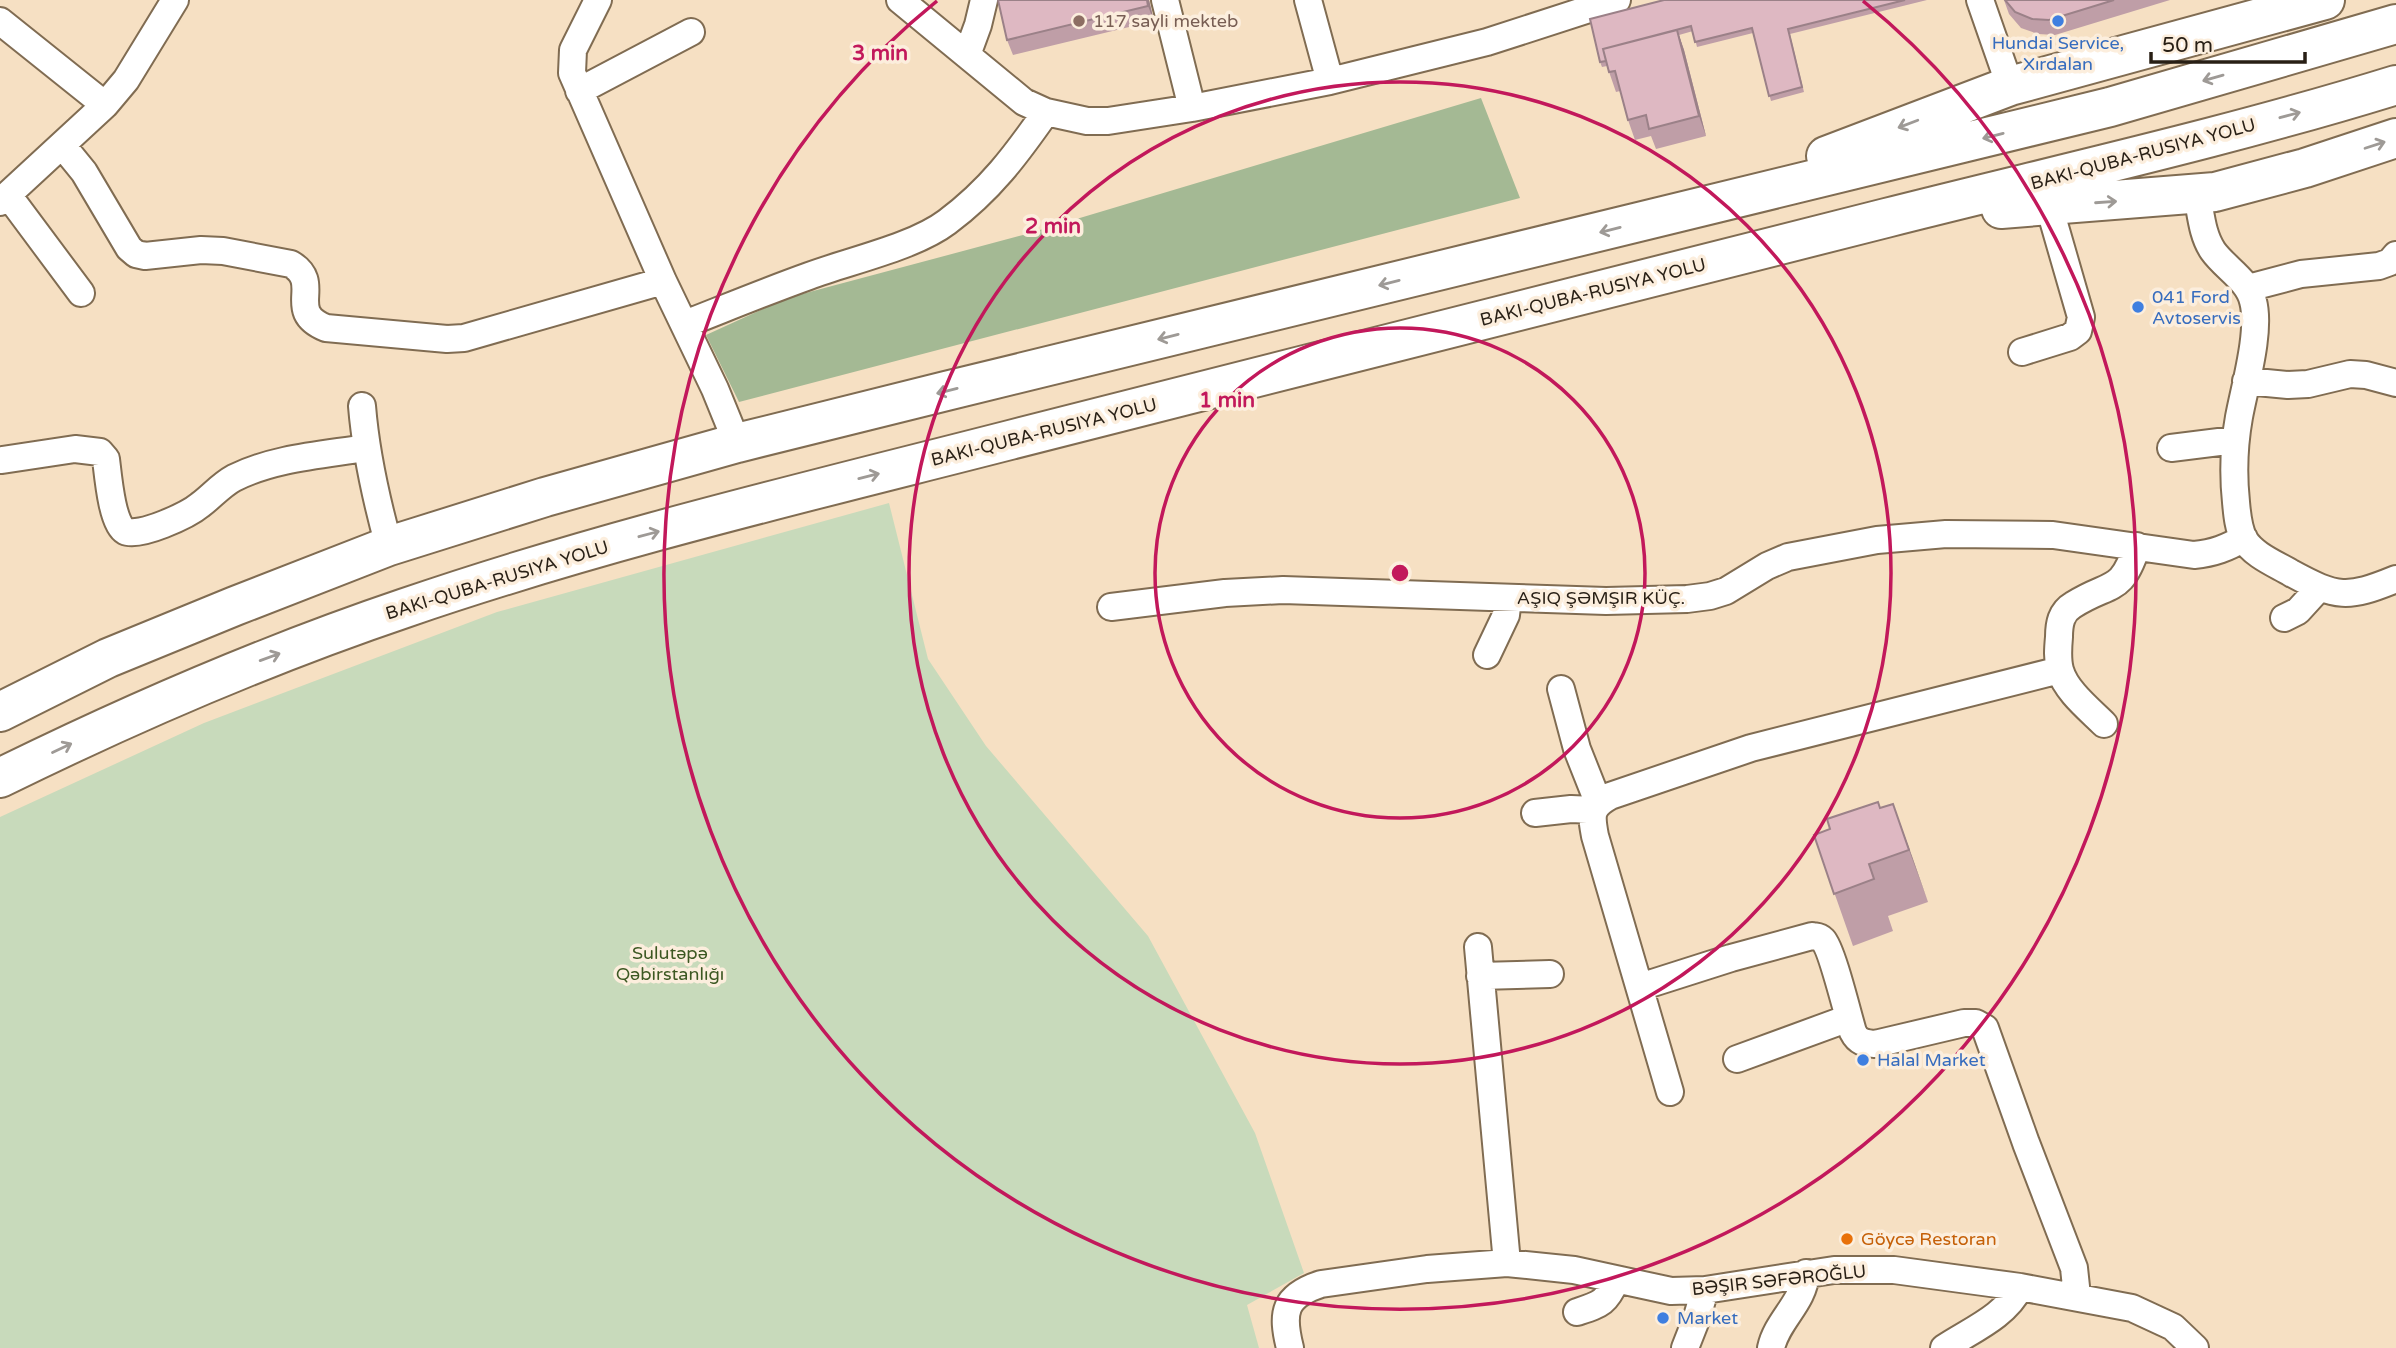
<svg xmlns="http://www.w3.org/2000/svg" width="2396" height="1348" viewBox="0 0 2396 1348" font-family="'Varela Round',sans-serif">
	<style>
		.green { fill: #c8dabb }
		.forest { fill: #a4b994 }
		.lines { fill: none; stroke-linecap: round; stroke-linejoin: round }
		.minor-casing { stroke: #806c52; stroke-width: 30 }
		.highway-casing { stroke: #806c52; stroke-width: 42 }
		.minor { stroke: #fff; stroke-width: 26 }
		.highway { stroke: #fff; stroke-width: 38 }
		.wall { fill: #bf9ea7 }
		.shaded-wall { fill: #9b8188 }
		.building { fill: #deb8c2; stroke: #9b8188; stroke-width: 2 }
		.oneway { stroke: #9e9a96 }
		.ring { fill: none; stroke: #c2185b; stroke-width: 3.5 }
		.education-dot { fill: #8d6e63; stroke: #fceedd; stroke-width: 2.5 }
		.shop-dot { fill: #3f7fe0; stroke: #fceedd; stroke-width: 2.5 }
		.food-dot { fill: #e8710a; stroke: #fceedd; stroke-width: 2.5 }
		.labels { text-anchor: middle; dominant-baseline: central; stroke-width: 7; stroke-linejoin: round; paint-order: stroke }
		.education-label { font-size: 18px; fill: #785e54; stroke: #fceedd; text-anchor: start }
		.shop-label { font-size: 18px; fill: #366cbe; stroke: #fceedd; text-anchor: start }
		.street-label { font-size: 18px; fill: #281f15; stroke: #fceedd }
		.park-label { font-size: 18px; fill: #3c5822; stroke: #fceedd }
		.food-label { font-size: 18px; fill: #c56008; stroke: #fceedd; text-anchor: start }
		.centre { fill: #c2185b; stroke: #fceedd; stroke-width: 3.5 }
		.ring-label { font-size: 21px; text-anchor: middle; font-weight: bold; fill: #c2185b; stroke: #fceedd; stroke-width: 7; stroke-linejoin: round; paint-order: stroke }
	</style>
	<rect width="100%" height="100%" fill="#f6e0c3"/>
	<path class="green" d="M889,503L928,659L986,746L1148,936L1255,1133L1304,1273L1247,1305L1259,1348H0V817L204,723L497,612Z"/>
	<path class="forest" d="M1481,98L1520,198L739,402L706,335L787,298L1023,235Z"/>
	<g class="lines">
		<g class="minor-casing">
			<path id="minor" d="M598,0L573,50L572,73L663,281L715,389L737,443
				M900,0L1024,102L1046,112L1087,121H1108L1192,108L1330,81L1487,42L1617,0
				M1165,0L1192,108
				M1308,0L1330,81
				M1980,0L2010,86
				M0,21L105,105
				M967,55L978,25L984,0
				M579,91L691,32
				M62,145L84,172L129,248L136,254L145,256L201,250L223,251L291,264C324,284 284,311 326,328L447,339L464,338L663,281
				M8,195L81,293
				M2197,195C2201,214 2202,235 2213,251C2225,268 2248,280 2253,301C2261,331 2245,385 2239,417C2234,445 2233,474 2236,502C2237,513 2238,528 2244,539C2253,555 2276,564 2291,573C2337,598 2347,599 2396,579
				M0,202L105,105L126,80L175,0
				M2248,288L2301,274L2379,266L2390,262L2396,255
				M685,324C726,308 767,291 809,276C849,261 914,247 947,222C990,190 1016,155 1046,112
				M2022,352L2070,337L2078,331L2081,317L2049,206
				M2246,381L2288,385L2308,384L2350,374L2366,375L2396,383
				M362,406C366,455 376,499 389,546
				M2171,448L2235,440
				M2,460L75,449L100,452L106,459C108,475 112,524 125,531C139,538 188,515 200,505C211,497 221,485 234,478C274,458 321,455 365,448
				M1111,607L1225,593L1283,590L1606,601L1687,599L1710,596L1726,591L1767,566L1788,557L1877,540L1946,534L2053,535L2194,555C2214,553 2227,548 2244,538
				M2284,618L2298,611L2319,588
				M1487,655L1506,615L1508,598
				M1561,689L1577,749L1598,802
				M2104,724C2089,709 2066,691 2060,670C2057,659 2058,648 2059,637C2059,624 2061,612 2073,605C2111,581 2121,595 2137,546
				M1535,813L1571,809L1593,810
				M1478,947L1507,1263
				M1480,976L1550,974
				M1640,987L1731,958L1812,936C1817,937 1819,936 1823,940C1832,949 1848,1016 1853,1032C1858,1042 1864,1043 1875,1044L1964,1023H1976L1985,1028L2026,1143L2074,1268L2077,1296
				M1737,1059L1849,1018
				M1670,1092L1595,836C1591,815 1590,807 1610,796L1751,748L2060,670
				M1577,1312C1601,1304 1606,1303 1616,1280
				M1290,1348C1281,1312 1284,1296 1321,1284L1427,1269L1507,1263L1574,1270L1671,1291L1705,1290L1834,1270H1894L2020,1287L2132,1308L2173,1327L2195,1348
				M1685,1348L1696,1320L1705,1290
				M1771,1348C1777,1320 1804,1303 1806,1273
				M1944,1348C1971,1330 2005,1317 2020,1287"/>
		</g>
		<g class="highway-casing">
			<path id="highway" d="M1826,156L2010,86L2325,0
				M2001,209L2215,192L2305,168L2396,138
				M0,712L108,658L235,606L389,546L545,497L737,443L946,391L2110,107L2396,24
				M0,778C132,713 266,655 405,608C603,540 807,492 1010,440C1302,366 1593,291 1886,218C2056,175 2228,137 2396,85"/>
		</g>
		<use href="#minor" class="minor"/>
		<use href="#highway" class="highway"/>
	</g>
	<path class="wall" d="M1149,0L1154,21L1013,55L1007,40Z
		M1664,0H1927L1790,34L1804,92L1771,101L1753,33L1697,47L1693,31L1679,35L1684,50L1706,136L1656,149L1651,136L1635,140L1628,120L1620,91L1616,92L1607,66L1602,67L1600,62Z
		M2004,0H2170L2055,35L2038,34L2021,28L2009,14Z
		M1893,804L1928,902L1888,916L1893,931L1853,946L1814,835Z"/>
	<path class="shaded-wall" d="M1147,0H1149L1154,21L1148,6Z
		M1677,30L1684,50L1706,136L1699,116Z
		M1893,804L1912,856L1928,902L1909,850Z"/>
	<path class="building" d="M998,0H1147L1148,6L1007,40Z
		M1664,0H1905L1788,29L1802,87L1769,96L1752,28L1695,42L1691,26L1603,49L1606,61L1600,62L1590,19Z
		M2005,0H2114L2049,20L2032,19L2015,12Z
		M1677,30L1699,116L1649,129L1646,115L1628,120L1615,71L1609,72L1603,49Z
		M1878,802L1880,808L1893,804L1909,850L1869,864L1874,879L1834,894L1814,835L1830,829L1827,819Z"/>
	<defs><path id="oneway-shaft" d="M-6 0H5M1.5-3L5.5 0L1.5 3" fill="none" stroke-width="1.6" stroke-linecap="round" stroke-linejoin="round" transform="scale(1.75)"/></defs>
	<g class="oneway">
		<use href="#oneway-shaft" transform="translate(2213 78) rotate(164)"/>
		<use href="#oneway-shaft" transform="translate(2290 115) rotate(-15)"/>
		<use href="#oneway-shaft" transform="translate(1908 124) rotate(159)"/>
		<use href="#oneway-shaft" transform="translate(1993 136) rotate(166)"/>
		<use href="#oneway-shaft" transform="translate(2375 145) rotate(-18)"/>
		<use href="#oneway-shaft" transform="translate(2106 202) rotate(-4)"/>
		<use href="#oneway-shaft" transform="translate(1610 230) rotate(166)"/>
		<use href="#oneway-shaft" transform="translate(1389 283) rotate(166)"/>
		<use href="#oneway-shaft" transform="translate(1168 337) rotate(166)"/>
		<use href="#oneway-shaft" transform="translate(947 391) rotate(166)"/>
		<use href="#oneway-shaft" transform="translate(869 476) rotate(-14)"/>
		<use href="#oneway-shaft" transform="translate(649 534) rotate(-15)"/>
		<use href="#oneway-shaft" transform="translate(270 657) rotate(-20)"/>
		<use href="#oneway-shaft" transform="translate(62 748) rotate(-25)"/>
	</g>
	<g class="ring">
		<circle cx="1400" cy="573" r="245"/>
		<circle cx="1400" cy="573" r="491"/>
		<path d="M1863 1A736 736 0 1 1 937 1"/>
	</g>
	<circle class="education-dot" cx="1079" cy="21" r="7"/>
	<g class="shop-dot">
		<circle cx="2058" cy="21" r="7"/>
		<circle cx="2138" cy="307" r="7"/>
		<circle cx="1863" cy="1060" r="7"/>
		<circle cx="1663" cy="1318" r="7"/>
	</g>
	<circle class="food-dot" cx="1847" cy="1239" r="7"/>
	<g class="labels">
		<g class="education-label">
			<text x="1093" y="21">117 sayli mekteb</text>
		</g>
		<g class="shop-label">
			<text x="2058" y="43" text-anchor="middle">Hundai Service,<tspan x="2058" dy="21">Xırdalan</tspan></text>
			<text x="2152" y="297">041 Ford<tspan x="2152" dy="21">Avtoservis</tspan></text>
			<text x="1877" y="1060">Halal Market</text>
			<text x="1677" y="1318">Market</text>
		</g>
		<g class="street-label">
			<text transform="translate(2143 154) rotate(-15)">BAKI-QUBA-RUSIYA YOLU</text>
			<text transform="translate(1593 292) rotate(-14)">BAKI-QUBA-RUSIYA YOLU</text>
			<text transform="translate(1044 432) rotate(-14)">BAKI-QUBA-RUSIYA YOLU</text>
			<text transform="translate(497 580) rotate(-17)">BAKI-QUBA-RUSIYA YOLU</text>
			<text x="1601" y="598">AŞIQ ŞƏMŞIR KÜÇ.</text>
			<text transform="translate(1779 1280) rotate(-6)">BƏŞIR SƏFƏROĞLU</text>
		</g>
		<g class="park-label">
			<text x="670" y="953">Sulutəpə<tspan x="670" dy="21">Qəbirstanlığı</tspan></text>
		</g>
		<g class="food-label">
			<text x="1861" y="1239">Göycə Restoran</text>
		</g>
	</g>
	<circle cx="1400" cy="573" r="10" class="centre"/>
	<g class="ring-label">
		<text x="880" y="60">3 min</text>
		<text x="1053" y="233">2 min</text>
		<text x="1227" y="407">1 min</text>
	</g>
	<path d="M2151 52v10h154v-10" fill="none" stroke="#281f15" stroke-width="3.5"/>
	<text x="2162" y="52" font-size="21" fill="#281f15" stroke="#fceedd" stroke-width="5" paint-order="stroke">50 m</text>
</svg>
